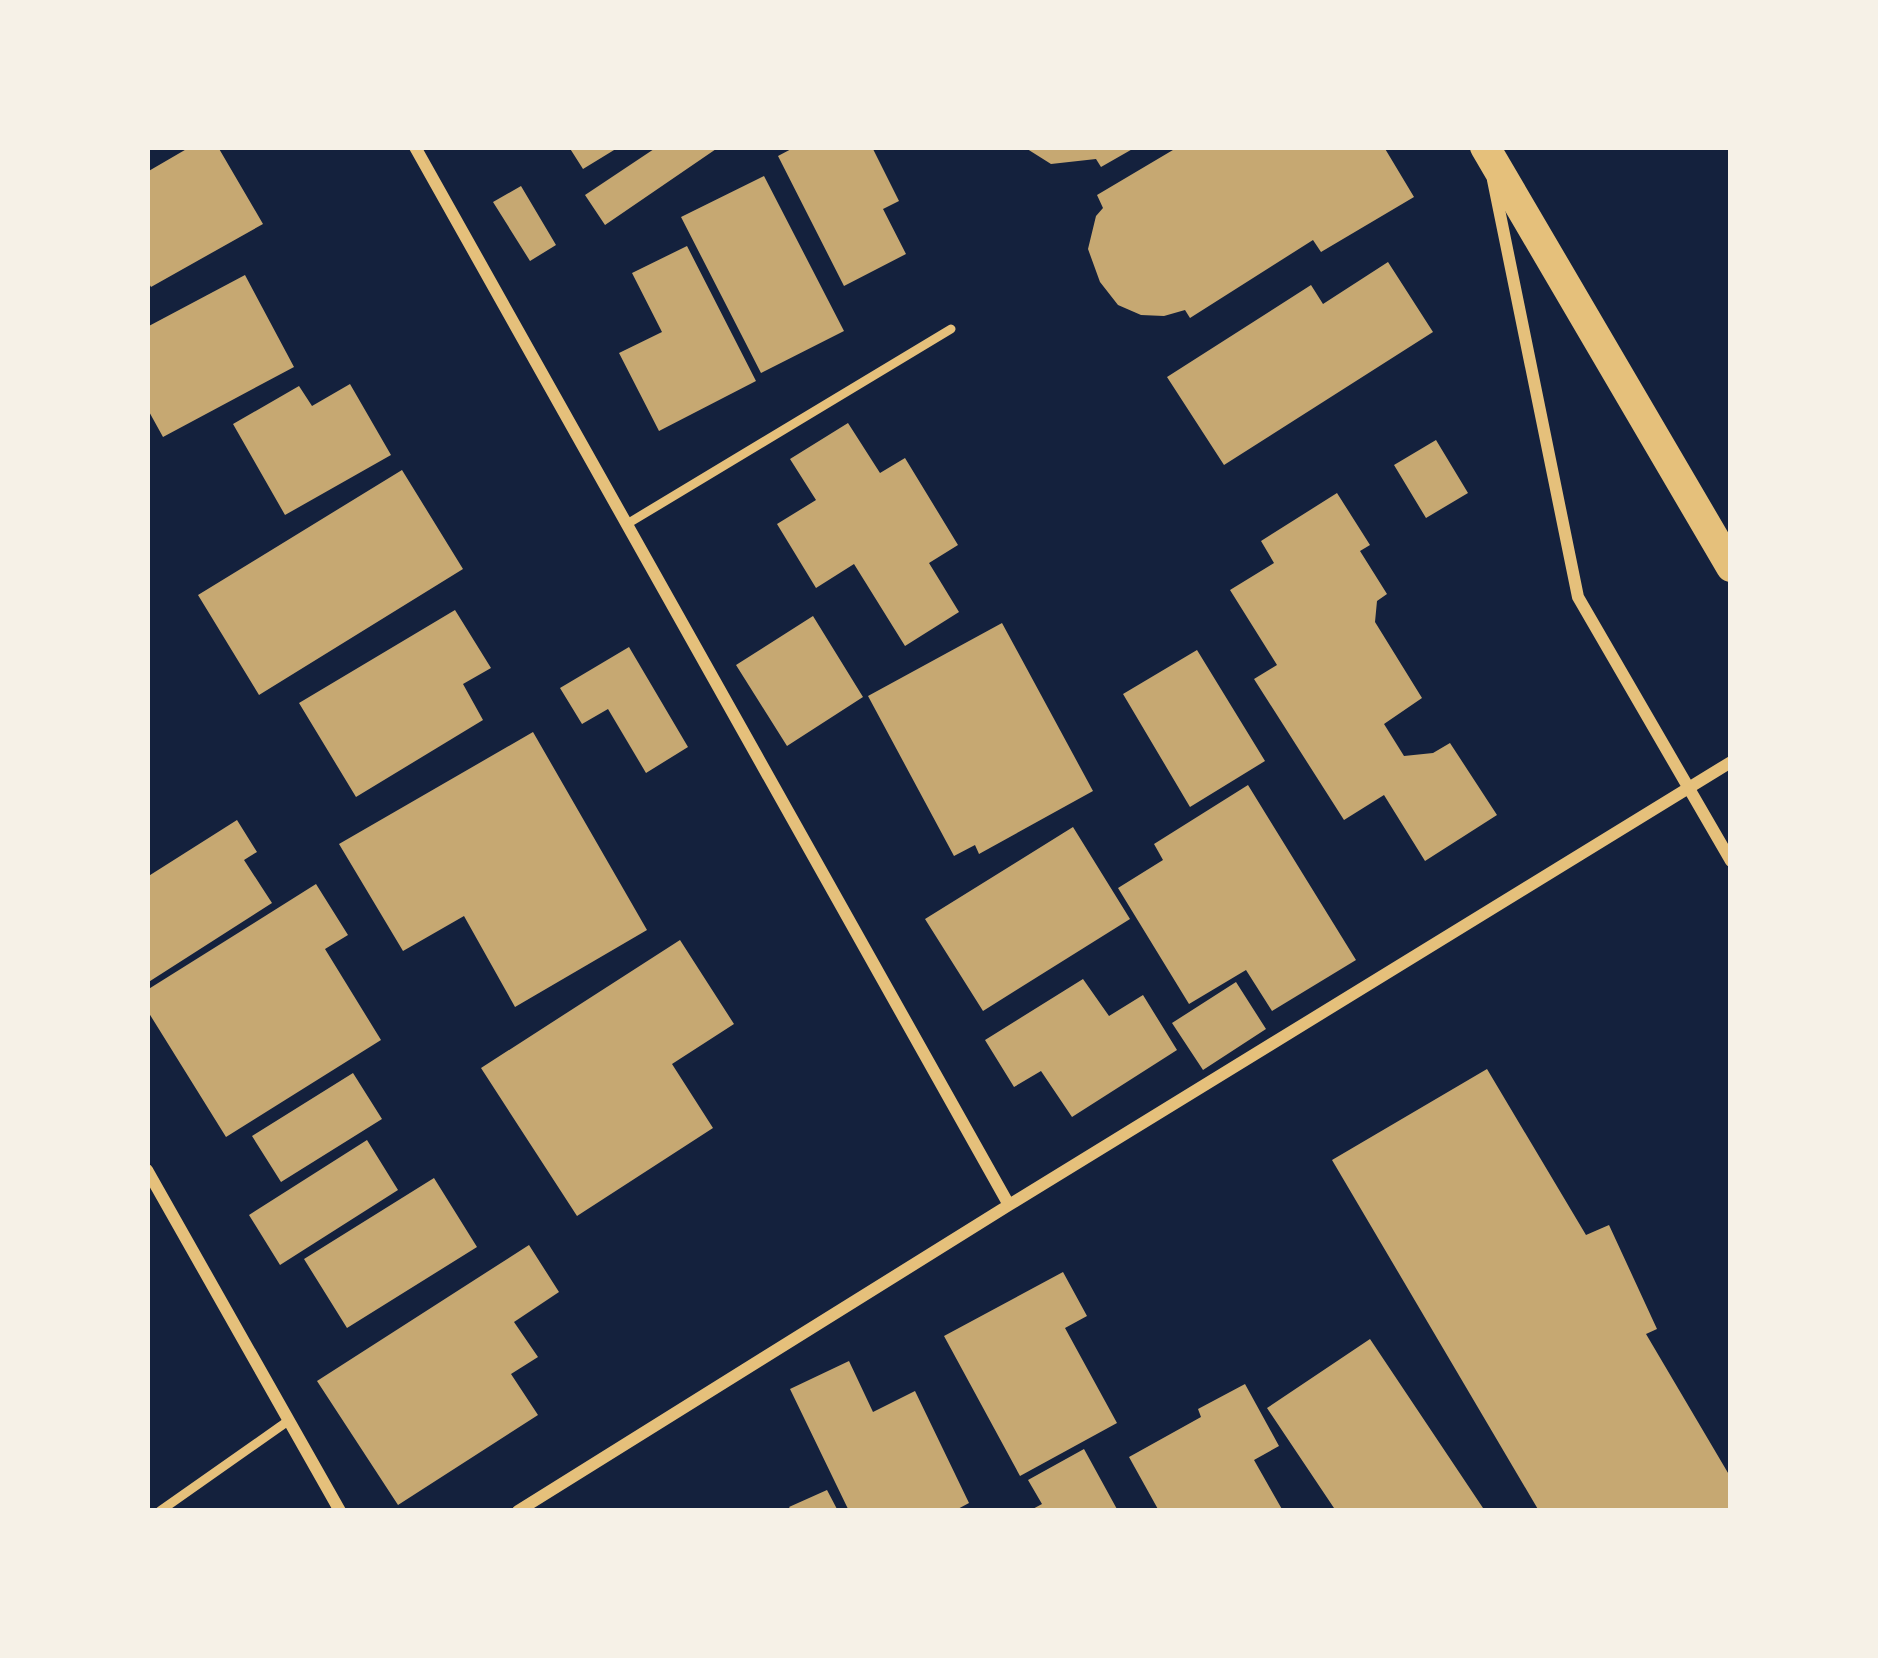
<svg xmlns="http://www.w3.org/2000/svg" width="1878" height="1658" viewBox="0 0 1878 1658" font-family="Georgia,serif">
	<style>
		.building { fill: #c6a872 }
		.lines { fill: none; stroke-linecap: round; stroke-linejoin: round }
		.service { stroke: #e5c07b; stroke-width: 9 }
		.minor { stroke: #e5c07b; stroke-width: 12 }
		.primary { stroke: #e5c07b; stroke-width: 30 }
	</style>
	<rect width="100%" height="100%" fill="#14213d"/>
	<path class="building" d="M190,147H218L263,224L151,287L147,280V172Z
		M569,147H619L583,169Z
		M657,147H719L605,225L585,195Z
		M795,147H872L899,201L883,209L906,254L844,286L778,156Z
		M1024,147H1136L1101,167L1096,159L1051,164Z
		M1178,147H1384L1414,197L1321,252L1313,240L1190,318L1185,310L1164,316L1141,315L1118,305L1100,282L1088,249L1096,216L1103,208L1097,195Z
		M764,176L844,331L761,373L681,217Z
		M521,186L556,245L530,261L493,202Z
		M687,246L756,381L659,431L619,353L662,332L632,273Z
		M1388,262L1433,332L1224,465L1167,377L1311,285L1323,304Z
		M245,275L294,367L163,437L147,408V327Z
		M350,384L391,455L285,515L233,424L299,386L312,406Z
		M848,423L880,473L905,458L958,545L929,563L959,612L905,646L854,564L816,588L777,524L816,500L790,459Z
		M1436,440L1468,493L1426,518L1394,465Z
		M402,470L463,569L259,695L198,595Z
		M1337,493L1370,545L1360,551L1387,594L1377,601L1375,622L1422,698L1384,724L1404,756L1433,753L1450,743L1497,815L1425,861L1384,795L1344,820L1254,679L1277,665L1230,590L1274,563L1261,541Z
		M455,610L491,668L463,684L483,720L356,797L299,703Z
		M813,616L863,697L787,746L736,665Z
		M1002,623L1093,791L979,854L975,845L954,856L868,696Z
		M629,647L688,747L646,773L608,709L582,724L560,688Z
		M1197,650L1265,761L1190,807L1123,694Z
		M533,732L647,930L515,1007L464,916L403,951L339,844Z
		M1248,785L1356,960L1272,1011L1246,970L1189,1004L1118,888L1163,860L1154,844Z
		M237,820L257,852L244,860L272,903L147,983V877Z
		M1073,827L1130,919L983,1011L925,919Z
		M316,884L348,935L325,949L381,1040L226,1137L147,1010V990Z
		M680,940L734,1024L672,1064L713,1128L577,1216L481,1068Z
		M1083,979L1109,1016L1143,995L1177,1050L1072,1117L1041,1071L1014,1087L985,1040Z
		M1236,982L1266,1029L1203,1070L1172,1023Z
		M1487,1069L1586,1235L1609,1225L1657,1329L1646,1334L1731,1478V1511H1539L1332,1160Z
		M353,1073L382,1119L281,1182L252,1136Z
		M367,1140L398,1190L280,1265L249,1215Z
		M434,1178L477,1247L347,1328L304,1259Z
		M529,1245L559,1292L514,1322L538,1357L511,1374L538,1415L398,1505L317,1381Z
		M1063,1272L1087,1316L1065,1328L1117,1423L1020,1476L944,1336Z
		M1370,1339L1483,1508L1479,1511H1336L1267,1408Z
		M849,1361L873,1412L915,1391L969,1503L954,1511H849L790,1389Z
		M1245,1384L1279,1446L1254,1460L1283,1511H1159L1129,1457L1201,1417L1198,1409Z
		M1084,1449L1118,1511H1029L1042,1504L1028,1480Z
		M827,1490L838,1511H792L789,1507Z"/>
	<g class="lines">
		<path class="service" d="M627,524L951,329
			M160,1511L288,1421"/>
		<path class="minor" d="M415,147L1009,1205
			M1493,180L1578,597L1731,861
			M147,1170L340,1511
			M518,1511L1009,1205L1731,762"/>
		<path class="primary" d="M1485,147L1731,567"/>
	</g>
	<rect width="1878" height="1658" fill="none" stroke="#f6f1e7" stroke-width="300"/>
</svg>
